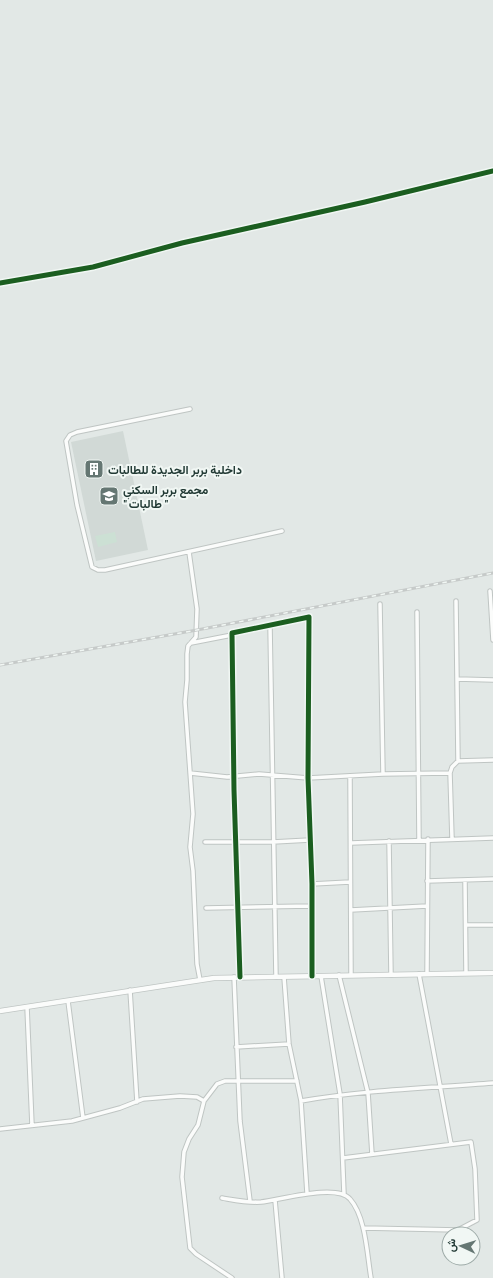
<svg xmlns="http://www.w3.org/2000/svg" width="493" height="1278" viewBox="0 0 493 1278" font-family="'PT Sans Narrow',Vazirmatn,sans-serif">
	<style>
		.built { fill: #d1d9d6 }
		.green { fill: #cce0d4 }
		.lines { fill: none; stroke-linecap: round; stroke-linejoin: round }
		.minor-casing { stroke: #bfc5c3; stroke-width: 5.5 }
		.tertiary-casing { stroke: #bfc5c3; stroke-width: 6 }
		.minor { stroke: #fbfcfb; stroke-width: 3.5 }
		.tertiary { stroke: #fbfcfb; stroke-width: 4.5 }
		.rail-casing { stroke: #c6cac9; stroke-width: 3 }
		.rail { stroke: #f1f7f4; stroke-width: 1.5; stroke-dasharray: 4.5; stroke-linecap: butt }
		.cycleway-casing { stroke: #f1f7f4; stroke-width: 8 }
		.cycleway { stroke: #1b5e20; stroke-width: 5 }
		.labels { text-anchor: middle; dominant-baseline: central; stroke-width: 4; stroke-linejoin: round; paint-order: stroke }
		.poi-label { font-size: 12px; font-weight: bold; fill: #223a35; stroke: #f1f7f4; text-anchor: start }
	</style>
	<rect width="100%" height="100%" fill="#e2e8e6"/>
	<path class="built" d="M123,431L148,550L96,561L71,442Z"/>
	<path class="green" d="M115,532L117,542L98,547L95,536Z"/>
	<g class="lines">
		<g class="minor-casing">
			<path id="minor" d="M190,409L77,432L70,435L66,441L77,505L92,567L98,570H105L282,531
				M189,552L197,609L196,637L188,646L187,654V680L185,702L193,814L190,847L193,871L197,964L200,980
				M490,591L493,640
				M456,601L458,761
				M380,604L383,774
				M417,612L419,840
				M270,626L276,977
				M191,643L232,635
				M457,679L493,680
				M190,773L227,777L259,774L308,778L383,774L450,773
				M350,776L351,975
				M452,839L450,773L452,767L458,761L493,760
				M389,841L391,975
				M205,842H273L310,840
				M351,843L493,838
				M465,880L466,973
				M427,881L493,879
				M312,884L350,882
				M206,908L311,906
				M351,910L427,906
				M466,925H493
				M419,974L451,1144
				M427,974L428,839
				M339,975L368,1093L372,1154
				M321,976L340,1094L344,1194
				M234,977L240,1121L250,1201
				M240,977L234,790L232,633L309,617L308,778L312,884V976
				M284,977L289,1044L301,1101L307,1193
				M130,990L137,1102
				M68,1001L83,1118
				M27,1007L32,1125
				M236,1047L289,1044
				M301,1101C363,1090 430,1088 493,1083
				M0,1129L72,1121L120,1108L143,1099L180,1096L197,1097L204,1101
				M343,1158L471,1142L475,1169L477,1220L458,1230L363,1228
				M222,1198C234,1200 248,1203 261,1202C280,1200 337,1183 350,1199C366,1217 367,1255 371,1278
				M275,1200L282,1278
				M232,1278L196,1254L190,1248L182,1177L184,1152L189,1139L198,1125L204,1101L217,1084L225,1081H297"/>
		</g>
		<g class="tertiary-casing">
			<path id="tertiary" d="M0,283L93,267L182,243L365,202L493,171
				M0,1011L214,978L493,973"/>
		</g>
		<use href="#minor" class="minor"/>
		<use href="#tertiary" class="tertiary"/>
		<g class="rail-casing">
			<path id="rail" d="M0,665L197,630L493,573"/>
		</g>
		<use href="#rail" class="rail"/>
		<g class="cycleway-casing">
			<path id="cycleway" d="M0,283L93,267L182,243L365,202L493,171
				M240,977L234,790L232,633L309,617L308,778L312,884V976"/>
		</g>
		<use href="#cycleway" class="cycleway"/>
	</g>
	<defs>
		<g id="building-square" transform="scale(1)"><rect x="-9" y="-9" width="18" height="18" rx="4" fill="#657773" stroke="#f1f7f4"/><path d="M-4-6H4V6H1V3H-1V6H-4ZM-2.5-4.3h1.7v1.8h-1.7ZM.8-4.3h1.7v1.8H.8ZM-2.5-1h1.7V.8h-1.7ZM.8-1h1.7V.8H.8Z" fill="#fff"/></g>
		<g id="university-square" transform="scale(1)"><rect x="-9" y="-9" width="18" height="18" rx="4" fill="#657773" stroke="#f1f7f4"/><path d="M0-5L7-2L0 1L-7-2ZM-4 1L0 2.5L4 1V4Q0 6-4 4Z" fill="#fff"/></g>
	</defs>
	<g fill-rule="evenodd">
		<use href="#building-square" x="94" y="469"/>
		<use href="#university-square" x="109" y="496"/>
	</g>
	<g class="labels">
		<g class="poi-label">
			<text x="108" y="469">داخلية بربر الجديدة للطالبات</text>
			<text x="123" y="489">مجمع بربر السكني<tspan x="123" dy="14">" طالبات "</tspan></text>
		</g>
	</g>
	<g transform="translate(461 1246) rotate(274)"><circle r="19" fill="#f1f7f4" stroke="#9eaba8"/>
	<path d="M0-3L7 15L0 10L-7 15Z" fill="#657773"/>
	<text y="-6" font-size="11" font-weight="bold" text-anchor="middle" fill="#223a35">ش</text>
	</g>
</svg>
